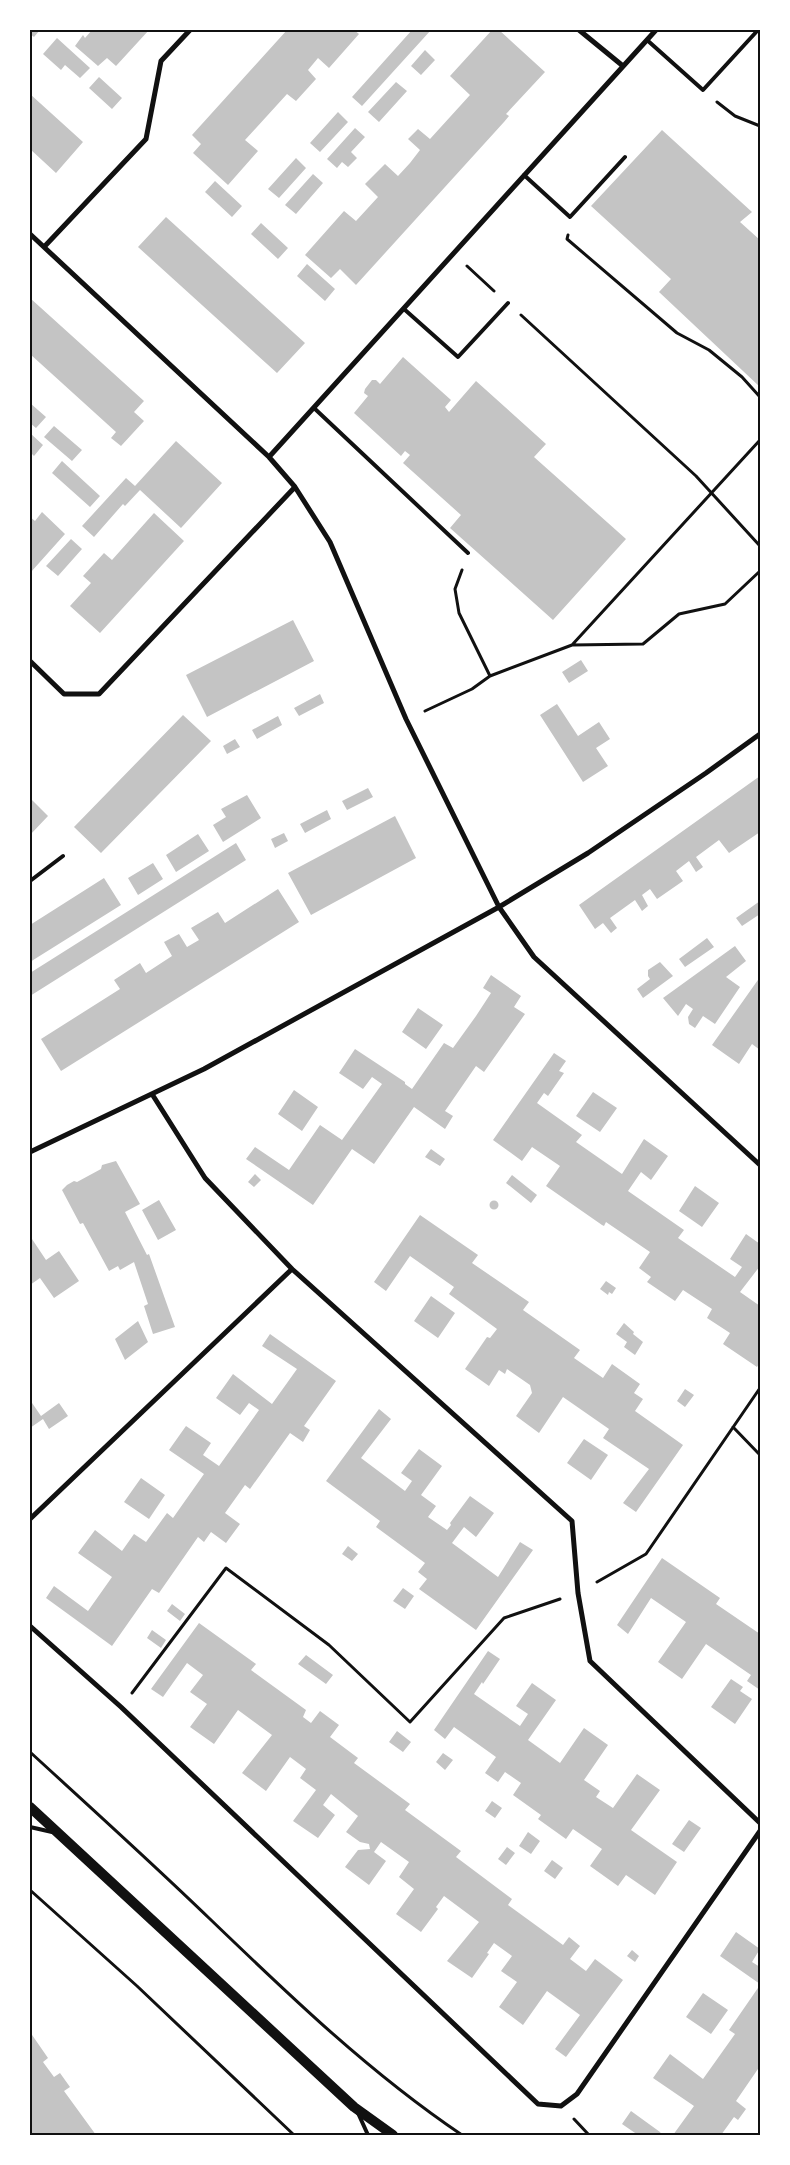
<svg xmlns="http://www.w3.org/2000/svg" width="790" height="2165" viewBox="0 0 790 2165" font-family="'Fira Sans Condensed',sans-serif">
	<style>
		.building { fill: #c4c4c4 }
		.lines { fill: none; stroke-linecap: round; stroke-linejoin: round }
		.path { stroke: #111; stroke-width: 3 }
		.service { stroke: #111; stroke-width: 4 }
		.minor { stroke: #111; stroke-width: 5 }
		.secondary { stroke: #111; stroke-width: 10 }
		.neatline { fill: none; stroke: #111; stroke-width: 2 }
	</style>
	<rect width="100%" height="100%" fill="#fff"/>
	<path class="building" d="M30,30H40L34,37L30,34Z
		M92,30H149L116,66L107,58L98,66L75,46L83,35L85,38Z
		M287,30H354L359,34L329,68L318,58L308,70L316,79L296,101L287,94L245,140L258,151L228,185L193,153L201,144L192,135Z
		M412,30H431L362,106L352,97Z
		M492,30H499L545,72L506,114L509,116L504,122L356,285L340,269L331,278L305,255L344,211L356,221L378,197L365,184L385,164L398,176L410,163L420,150L408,139L418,129L430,139L470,95L450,76Z
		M57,38L90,68L80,78L65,65L61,70L43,54Z
		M425,50L435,60L421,75L411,66Z
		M99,77L122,98L112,109L89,88Z
		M396,82L407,91L379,122L368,112Z
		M30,94L83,142L56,173L30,149Z
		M338,112L348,122L320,152L310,143Z
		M355,128L365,137L351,152L357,158L348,167L342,162L337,168L327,159Z
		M662,130L752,212L740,222L760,240V387L659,292L671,279L591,206Z
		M296,158L306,168L279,198L268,189Z
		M313,174L323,183L296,214L285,205Z
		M215,181L242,206L232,217L205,192Z
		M166,217L305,343L277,373L138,247Z
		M261,223L288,248L278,259L251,234Z
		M307,264L335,289L325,301L297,276Z
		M30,298L144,401L134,412L144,421L121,446L111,438L116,432L30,354Z
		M403,357L451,400L445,407L449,412L476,381L546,444L534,457L626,539L553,620L450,528L461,515L403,463L410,455L405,451L401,456L354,413L368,396L364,393L365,389L372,380H376L380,384Z
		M30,403L46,417L36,428L30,423Z
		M54,426L82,450L72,461L44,437Z
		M30,433L43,445L34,456L30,452Z
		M176,441L222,483L181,528L140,490L125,506L123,504L94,537L82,526L126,478L135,486Z
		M62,461L100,496L90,507L52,473Z
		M42,512L65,534L31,572L30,517L35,521Z
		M154,513L184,541L100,633L70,606L91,583L83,576L104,553L112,560Z
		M71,539L82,549L58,576L46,566Z
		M293,620L314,661L207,717L186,675Z
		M581,660L588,671L569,683L562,672Z
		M320,694L324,703L299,716L294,708Z
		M557,704L578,736L599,722L610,739L596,748L608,766L583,782L540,715Z
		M183,715L211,741L101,853L74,827Z
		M278,716L282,725L257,739L252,730Z
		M235,739L240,747L227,754L223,746Z
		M760,776V832L729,853L719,840L696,857L703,867L696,872L689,861L676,871L683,881L657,899L650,889L642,895L648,906L642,911L635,900L610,918L617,928L611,933L603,923L595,929L579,905Z
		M368,788L373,797L347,810L342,801Z
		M247,795L261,818L223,842L213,825L226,817L221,809Z
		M30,798L48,816L30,835Z
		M327,810L331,819L305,833L300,824Z
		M395,816L416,858L311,915L288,873Z
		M284,833L288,841L275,848L271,839Z
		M198,834L209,851L176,872L166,855Z
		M236,843L246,860L30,996V973Z
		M153,863L163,879L138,895L128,878Z
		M104,878L121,905L30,962V925Z
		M278,889L299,922L61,1071L41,1039L120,989L114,980L140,963L146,973L172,956L164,942L179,934L187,947L199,940L191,928L218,912L225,923Z
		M760,901V914L742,926L736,918Z
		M707,938L714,947L685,967L679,959Z
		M735,946L746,961L726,977L740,987L715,1024L703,1016L695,1028L689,1024L688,1017L693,1009L686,1004L678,1016L663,998Z
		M660,962L673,976L643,998L637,989L650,979L648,976V970Z
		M491,975L521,996L514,1007L525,1014L484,1072L476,1066L445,1111L453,1116L445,1129L414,1107L374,1164L352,1149L313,1205L246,1159L255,1147L289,1170L320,1125L342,1140L382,1084L372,1077L363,1089L339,1073L355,1049L405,1082V1084L412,1089L444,1043L453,1048L476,1016L491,993L483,988Z
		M760,977V1050L752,1044L739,1064L712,1045Z
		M418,1008L443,1025L426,1049L402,1032Z
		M554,1053L566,1061L559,1071L564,1073L548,1096L544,1093L537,1103L582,1135L576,1142L622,1174L644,1139L668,1156L651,1180L641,1172L628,1191L684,1230L678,1238L735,1277L742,1267L730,1259L746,1234L760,1244V1266L740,1292L760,1306V1362L757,1367L723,1344L730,1333L707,1318L712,1309L683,1290L675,1301L647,1282L651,1277L639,1268L650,1252L606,1222L604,1226L602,1225L546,1186L560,1166L532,1147L522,1161L493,1140Z
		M294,1090L318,1107L302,1131L278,1114Z
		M593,1092L617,1108L600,1132L576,1116Z
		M431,1149L445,1159L440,1166L425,1157Z
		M116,1161L140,1204L125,1212L147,1255L149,1254L175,1327L153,1334L144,1306L148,1304L134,1262L120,1270L118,1266L109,1271L83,1223L80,1224L62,1190L67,1185L74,1181L77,1182L101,1169L102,1165Z
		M255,1174L261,1180L254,1187L248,1182Z
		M512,1175L537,1195L531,1203L506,1183Z
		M695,1186L719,1203L702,1227L679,1211Z
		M159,1200L176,1230L158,1240L142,1210Z
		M489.5 1205a4.5 4.5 0 1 1 9 0a4.5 4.5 0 1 1-9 0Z
		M420,1215L478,1255L472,1263L529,1302L523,1310L580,1350L574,1358L603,1378L612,1364L640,1384L634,1393L643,1399L635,1411L683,1445L636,1512L623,1503L649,1469L603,1438L609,1429L563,1397L539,1433L516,1416L532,1393L530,1385L507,1369L505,1374L499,1370L489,1386L465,1369L487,1337L490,1338L497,1329L449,1294L454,1287L410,1256L386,1291L374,1282Z
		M30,1236L46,1260L59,1251L79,1281L54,1298L40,1278L30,1285Z
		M606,1281L616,1288L612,1294L609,1292L608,1295L600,1289Z
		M431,1296L455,1313L438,1338L414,1321Z
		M138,1321L148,1342L125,1360L115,1339Z
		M624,1323L634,1332L633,1334L643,1342L635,1355L624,1347L627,1342L616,1334Z
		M270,1334L336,1381L304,1426L310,1430L303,1442L290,1433L250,1489L245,1485L225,1513L240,1524L226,1543L211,1532L204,1542L198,1537L159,1593L152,1589L112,1646L46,1598L54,1586L88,1611L112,1577L78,1553L95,1530L122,1551L134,1534L146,1542L167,1513L173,1518L204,1474L169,1450L186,1426L211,1443L203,1455L219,1466L259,1410L249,1403L240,1415L216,1398L233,1374L272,1404L297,1369L262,1346Z
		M685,1389L694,1395L685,1407L677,1401Z
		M30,1400L41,1416L59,1403L68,1416L49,1429L43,1419L30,1428Z
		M379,1409L391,1419L361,1458L405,1491L412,1481L401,1473L419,1449L442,1466L421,1495L436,1506L428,1517L447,1530L451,1525L450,1523L470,1496L494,1513L476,1537L464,1527L452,1543L498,1577L520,1542L533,1550L476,1630L419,1589L427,1579L418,1572L425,1563L376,1527L380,1521L326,1481Z
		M584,1439L608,1455L591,1480L567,1463Z
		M141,1478L165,1495L149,1519L124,1502Z
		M348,1546L358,1554L352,1561L342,1554Z
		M662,1558L720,1598L716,1604L760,1634V1690L747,1681L751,1675L706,1644L682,1679L658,1662L686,1622L651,1598L628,1634L617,1625Z
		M403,1588L414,1596L405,1609L393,1601Z
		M172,1604L185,1614L180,1621L167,1611Z
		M199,1623L256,1664L251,1670L306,1710L303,1717L311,1723L320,1711L339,1725L330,1737L358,1758L354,1763L410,1804L405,1810L461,1851L456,1857L512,1899L508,1905L563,1945L569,1937L580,1946L570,1959L586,1971L595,1959L623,1980L566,2057L555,2049L580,2015L547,1991L523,2025L499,2007L517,1982L501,1971L512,1956L494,1943L487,1953L489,1954L472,1978L447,1961L479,1922L444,1896L436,1907L438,1909L421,1932L396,1914L414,1889L399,1877L409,1862L381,1842L374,1852L386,1861L369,1885L345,1867L358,1850L370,1849L369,1844L360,1842L346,1832L358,1816L353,1812L331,1794L323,1805L335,1815L318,1838L293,1821L316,1790L300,1778L306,1769L290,1757L266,1791L242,1773L272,1735L238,1710L214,1744L190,1727L207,1704L190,1692L203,1675L187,1663L163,1697L151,1689Z
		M152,1630L166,1640L161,1648L147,1638Z
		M488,1651L500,1659L483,1684L482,1682L474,1694L520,1726L528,1714L516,1706L532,1683L556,1700L528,1740L560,1763L584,1728L608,1745L584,1780L600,1791L596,1797L613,1808L637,1774L660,1790L631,1830L677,1862L655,1895L626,1875L618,1886L590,1866L602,1849L573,1829L566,1839L538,1819L541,1815L513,1795L521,1783L505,1772L498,1782L485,1773L496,1757L454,1727L445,1739L434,1730Z
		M306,1655L333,1675L326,1684L298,1664Z
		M731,1679L743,1687L740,1691L752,1699L735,1724L711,1707Z
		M397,1731L411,1742L403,1752L389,1742Z
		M443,1753L453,1760L445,1770L436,1762Z
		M492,1801L502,1808L495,1818L485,1811Z
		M689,1820L701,1828L684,1852L672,1844Z
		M528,1832L540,1841L531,1854L519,1846Z
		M507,1847L515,1853L506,1865L498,1859Z
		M552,1860L563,1868L555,1879L544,1871Z
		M736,1932L760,1949L752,1962L760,1967V1984L720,1956Z
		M632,1950L639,1956L635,1962L627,1956Z
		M760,1985V2066L736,2101L746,2109L738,2120L734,2117L721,2135H673L694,2106L653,2078L670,2054L703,2079L735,2034L729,2030Z
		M703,1993L728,2010L711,2034L686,2017Z
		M30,2032L48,2058L43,2062L54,2077L60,2073L70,2087L64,2091L96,2135H30Z
		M631,2111L660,2132L662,2135H638L622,2124Z"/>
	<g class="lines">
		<path class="path" d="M717,102L735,116L760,126
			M568,235L567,239L677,333L709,350L742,377L760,397
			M467,266L494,291
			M521,315L696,476L760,546
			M462,570L455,589L459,613L490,676
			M572,645L760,440
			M425,711L472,689L490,676L572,645L643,644L679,614L725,604L760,571
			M733,1427L760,1455
			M597,1582L646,1554L760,1388
			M132,1693L226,1568L329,1645L410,1722L504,1618L560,1599
			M30,1752C90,1807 151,1862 210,1919C290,1996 370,2073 462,2135
			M30,1890L137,1986L294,2135
			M574,2119L589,2135"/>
		<path class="service" d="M647,40L703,90L758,30
			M524,175L570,217L625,157
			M404,309L458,357L508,303
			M314,408L468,553
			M30,881L63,856
			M30,1827L52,1832
			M358,2113L368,2135"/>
		<path class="minor" d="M579,30L623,66
			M30,234L269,457L295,487L330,542L406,719L499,907L534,957L760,1165
			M44,247L146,139L161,61L190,30
			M269,457L656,30
			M30,661L64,694H99L295,487
			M152,1094L205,1178L292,1269L572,1521L578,1593L590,1661L760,1823
			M30,1152L204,1069L499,907L588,853L706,773L760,734
			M30,1519L292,1269
			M30,1626L121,1707L538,2104L561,2106L577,2094L760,1831"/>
		<path class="secondary" d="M30,1807L354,2107L393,2135"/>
	</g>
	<rect width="790" height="2165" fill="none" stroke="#ffffff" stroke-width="62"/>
	<rect x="31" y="31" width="728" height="2103" class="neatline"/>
</svg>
